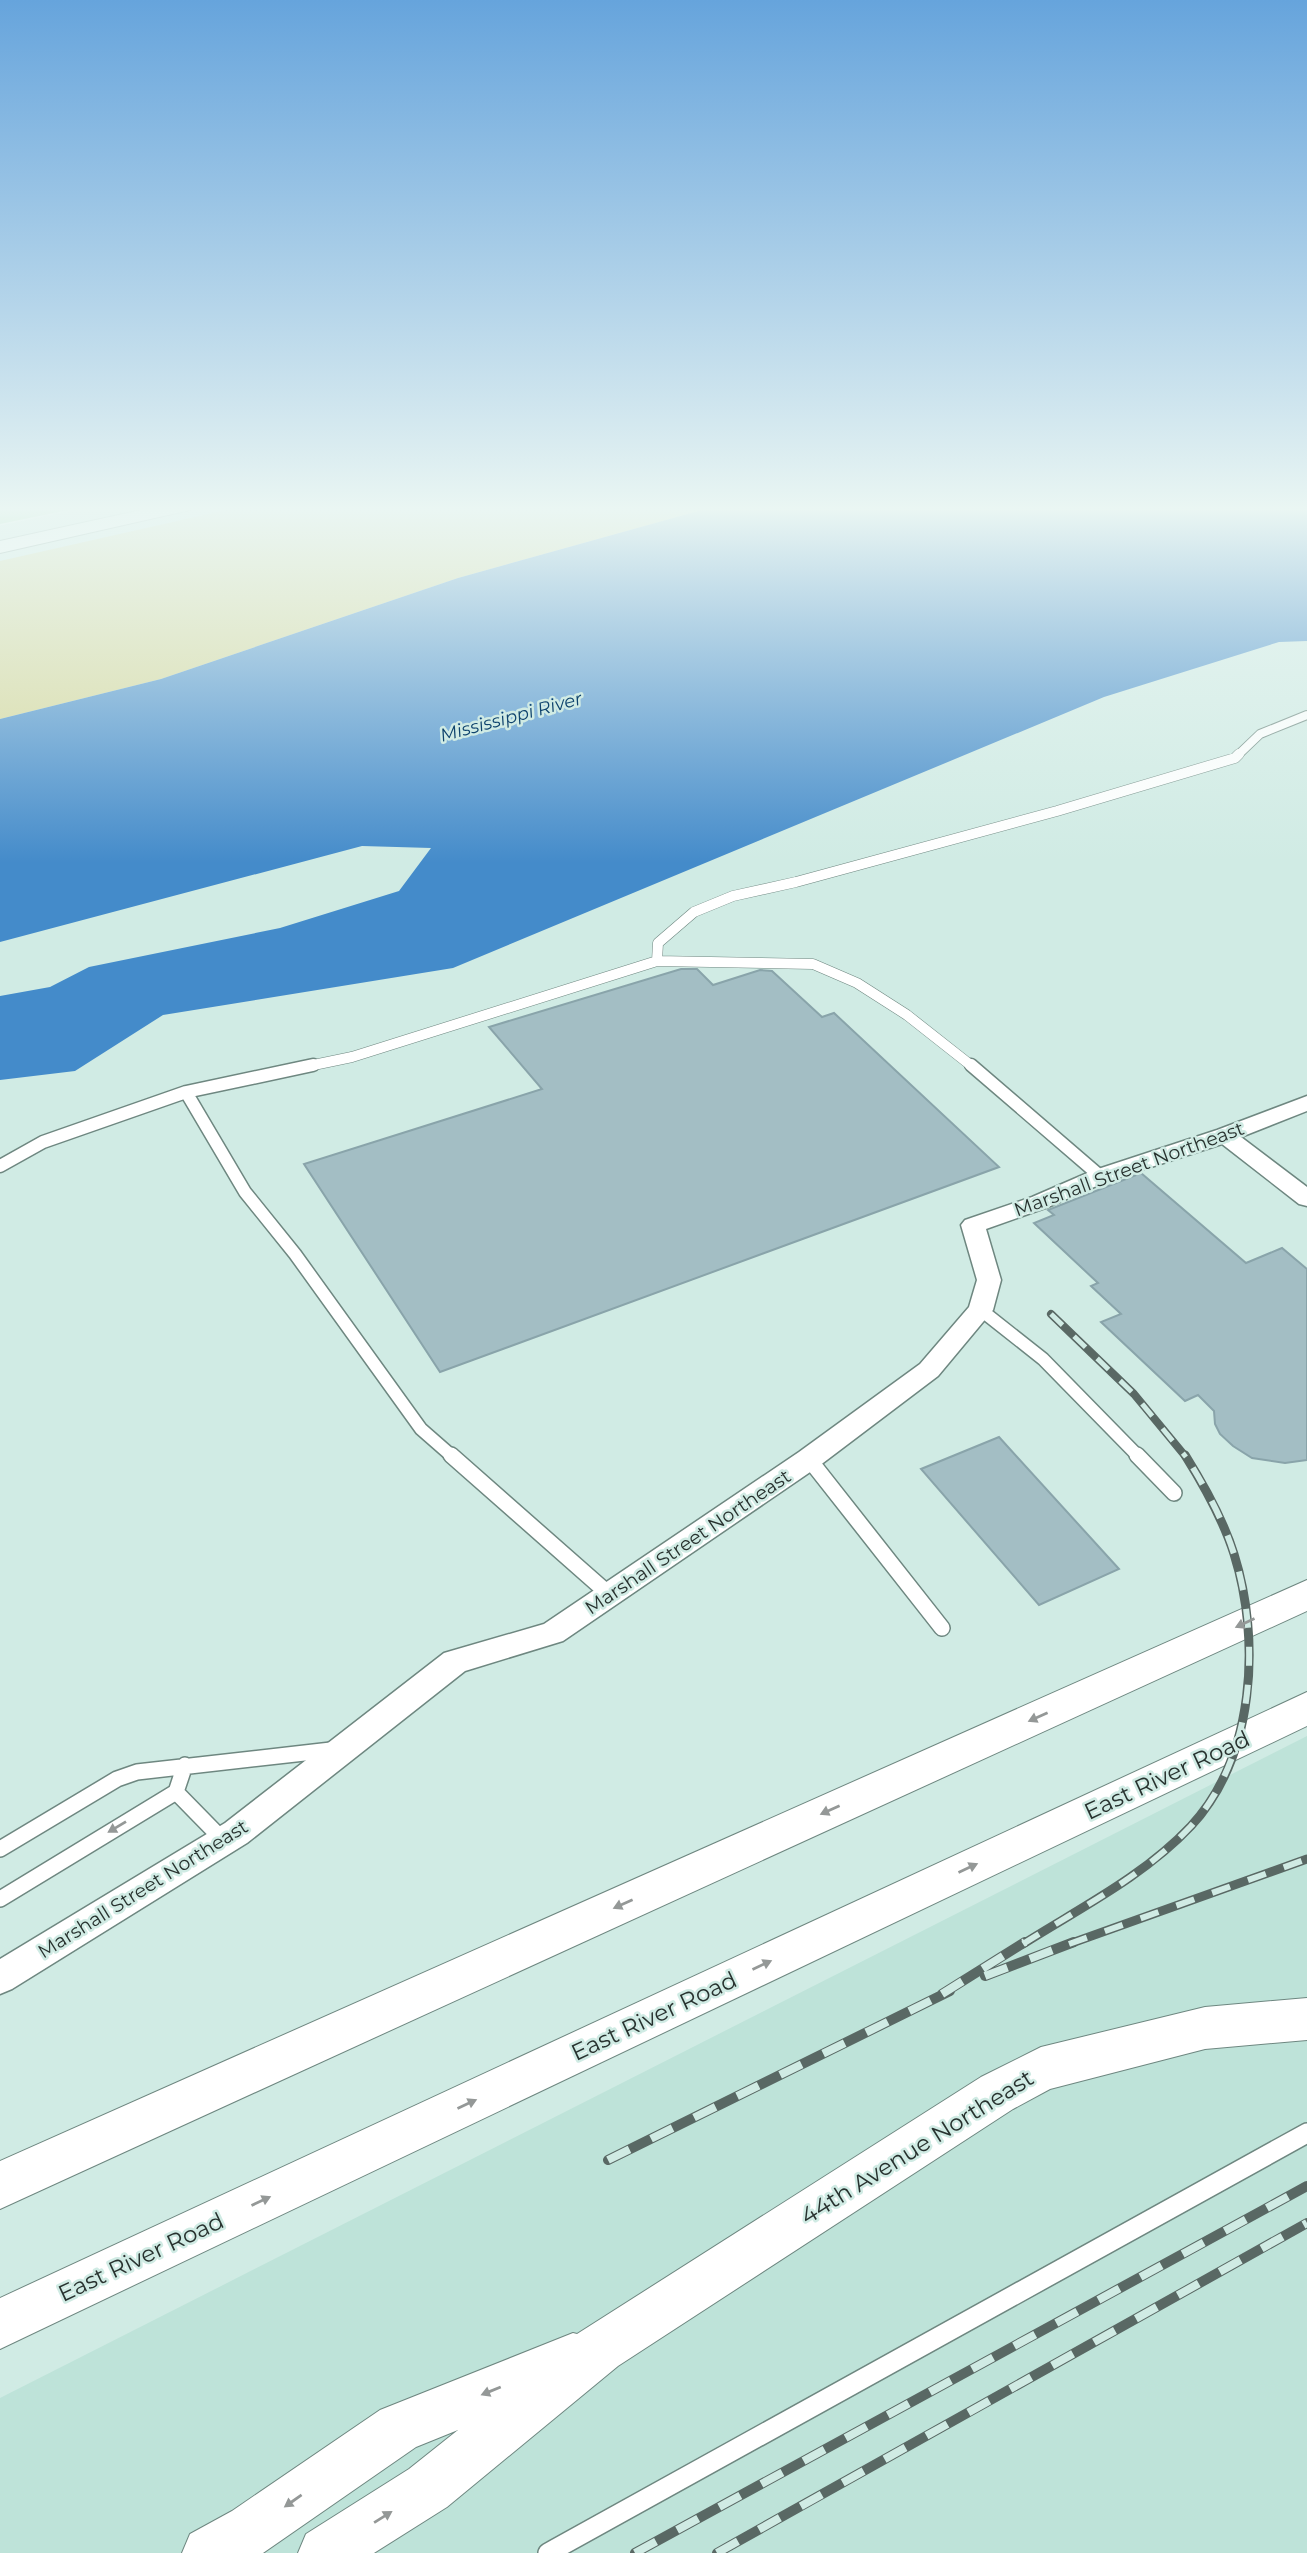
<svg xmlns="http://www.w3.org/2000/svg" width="1307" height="2553" viewBox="0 0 1307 2553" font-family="Montserrat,sans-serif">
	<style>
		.built { fill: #bee3d9 }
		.green { fill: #d6d696 }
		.water { fill: #448bca }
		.building { fill: #a3bec4; stroke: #89a4aa; stroke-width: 2 }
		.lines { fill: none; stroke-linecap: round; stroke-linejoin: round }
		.service-far4-casing { stroke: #6e8780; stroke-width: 10 }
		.service-far3-casing { stroke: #6e8780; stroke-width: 11 }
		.service-far2-casing { stroke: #6e8780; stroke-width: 15 }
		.service-far1-casing { stroke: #6e8780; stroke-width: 18 }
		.service-casing { stroke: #6e8780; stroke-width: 22 }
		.minor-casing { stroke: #6e8780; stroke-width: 3 }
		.tertiary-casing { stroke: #6e8780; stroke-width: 2 }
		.motorway-casing { stroke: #fff; stroke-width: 3 }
		.service-far4 { stroke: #fff; stroke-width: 8 }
		.service-far3 { stroke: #fff; stroke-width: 10 }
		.service-far2 { stroke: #fff; stroke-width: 12 }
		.service-far1 { stroke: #fff; stroke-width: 15 }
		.service { stroke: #fff; stroke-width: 19 }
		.minor { fill: #fff; fill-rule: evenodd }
		.tertiary { fill: #fff; fill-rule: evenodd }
		.motorway { fill: #7cd677; fill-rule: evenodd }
		.rail-far2-casing { stroke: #596864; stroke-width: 8 }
		.rail-far1-casing { stroke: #596864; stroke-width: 9 }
		.rail-casing { stroke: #596864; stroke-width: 10 }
		.rail-far2 { stroke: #d0ebe4; stroke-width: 5; stroke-dasharray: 16; stroke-linecap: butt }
		.rail-far1 { stroke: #d0ebe4; stroke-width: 6; stroke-dasharray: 19; stroke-linecap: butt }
		.rail { stroke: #d0ebe4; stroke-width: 8; stroke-dasharray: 24; stroke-linecap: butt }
		.oneway { fill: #949897 }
		.labels { text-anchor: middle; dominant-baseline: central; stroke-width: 5; stroke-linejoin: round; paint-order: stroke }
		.far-water-label { font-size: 18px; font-style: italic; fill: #0e436d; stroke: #d0ebe4 }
		.street-label { font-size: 19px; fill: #28322f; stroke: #d0ebe4 }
		.near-street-label { font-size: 23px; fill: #28322f; stroke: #d0ebe4 }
	</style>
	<rect width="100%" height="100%" fill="#d0ebe4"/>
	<path class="built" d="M1307,1736V2553H0V2398Z"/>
	<path class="green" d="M248,505H720L458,578L161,679L0,719V561Z"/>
	<path class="water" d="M720,505H1307V641L1279,642L1104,697L453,968L163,1015L75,1071L0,1080V996L50,987L89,967L280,928L399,891L431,848L362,846L0,942V719L161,679L458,578Z"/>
	<path class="building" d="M681,969H697L713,985L760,970L772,971L822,1017L834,1013L999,1167L440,1372L304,1164L542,1089L489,1027Z
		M1141,1173L1246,1263L1282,1248L1307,1269V1460L1285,1463L1252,1458L1233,1446L1220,1434L1215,1424L1214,1411L1198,1395L1185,1401L1101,1322L1121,1314L1091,1286L1098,1283L1034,1223L1054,1215L1048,1210Z
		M999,1437L1119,1569L1039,1605L921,1469Z"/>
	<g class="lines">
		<g class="service-far4-casing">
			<path id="service-far4" d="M1238,755L1260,734L1307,715"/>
		</g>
		<g class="service-far3-casing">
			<path id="service-far3" d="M657,961L658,943L694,912L733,896L796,882L1057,811L1235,758L1239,754
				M304,1067L352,1057L657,961L813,964L857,983L907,1015L973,1067"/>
		</g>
		<g class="service-far2-casing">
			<path id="service-far2" d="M971,1065L1100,1176
				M186,1092L245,1192L295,1254L421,1429L453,1457
				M0,1166L43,1142L186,1092L313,1065
				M981,1310L1043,1359L1139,1457"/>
		</g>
		<g class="service-far1-casing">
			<path id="service-far1" d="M451,1455L611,1596
				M1137,1455L1174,1493
				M809,1459L942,1628
				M176,1792L224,1841
				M0,1849L117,1779L137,1772L331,1750
				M0,1899L176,1792L185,1765"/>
		</g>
		<g class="service-casing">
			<path id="service" d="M548,2553L1307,2133"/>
		</g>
		<g class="minor-casing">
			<path id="minor" d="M1307,1096V1111L1241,1137L1307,1187V1206L1299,1204L1222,1144L1108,1181L1048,1207L986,1229L1001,1280L993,1310L938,1376L819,1466L563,1641L465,1671L247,1843L12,1989L0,1994V1959L225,1823L444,1653L544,1624L799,1452L920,1364L969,1307L977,1280L961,1225L965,1220L1032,1197L1092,1171L1217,1130Z"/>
		</g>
		<g class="tertiary-casing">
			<path id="tertiary" d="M164,505H199L190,510L0,553V541Z
				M1307,1580V1611L0,2209V2161Z
				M1307,1692V1726L0,2349V2298Z
				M1307,1998V2040L1205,2049L1050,2089L1013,2109L618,2366L447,2507L374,2553H298L306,2534L409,2469L458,2430L416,2447L263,2553H182L190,2534L232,2511L380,2410L573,2333L577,2334L981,2077L1041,2047L1205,2007Z"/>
		</g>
		<g class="motorway-casing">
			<path id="motorway" d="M26,505H73L71,510L63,511L0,524V510Z"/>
		</g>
		<use href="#service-far4" class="service-far4"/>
		<use href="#service-far3" class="service-far3"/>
		<use href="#service-far2" class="service-far2"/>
		<use href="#service-far1" class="service-far1"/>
		<use href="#service" class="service"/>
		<use href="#minor" class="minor"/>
		<use href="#tertiary" class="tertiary"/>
		<use href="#motorway" class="motorway"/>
		<g class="rail-far2-casing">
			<path id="rail-far2" d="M1051,1314L1134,1394L1186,1457"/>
		</g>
		<g class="rail-far1-casing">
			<path id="rail-far1" d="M1023,1944C1080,1908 1144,1876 1191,1826C1255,1757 1261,1640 1234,1554C1223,1519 1205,1487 1185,1455
				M1069,1944L1307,1859"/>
		</g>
		<g class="rail-casing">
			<path id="rail" d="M985,1976L1074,1942
				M942,1994L1025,1942
				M608,2160L950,1991
				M635,2553L1307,2186
				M717,2553L1307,2223"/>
		</g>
		<use href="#rail-far2" class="rail-far2"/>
		<use href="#rail-far1" class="rail-far1"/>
		<use href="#rail" class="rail"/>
	</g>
	<defs><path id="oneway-solid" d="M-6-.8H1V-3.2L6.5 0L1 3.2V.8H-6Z" transform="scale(1.75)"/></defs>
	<g class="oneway">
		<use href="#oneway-solid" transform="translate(1245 1623) rotate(155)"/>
		<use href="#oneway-solid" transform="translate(1038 1717) rotate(156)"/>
		<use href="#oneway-solid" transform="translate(830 1810) rotate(156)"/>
		<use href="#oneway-solid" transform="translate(117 1827) rotate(149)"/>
		<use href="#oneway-solid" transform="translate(968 1868) rotate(-25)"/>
		<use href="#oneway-solid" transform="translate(623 1904) rotate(156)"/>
		<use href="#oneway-solid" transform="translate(762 1965) rotate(-25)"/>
		<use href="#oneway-solid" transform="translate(467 2104) rotate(-25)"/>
		<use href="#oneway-solid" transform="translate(261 2201) rotate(-25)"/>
		<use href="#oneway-solid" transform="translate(491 2391) rotate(158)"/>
		<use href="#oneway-solid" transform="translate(293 2501) rotate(145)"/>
		<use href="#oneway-solid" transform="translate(383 2517) rotate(-32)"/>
	</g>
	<linearGradient id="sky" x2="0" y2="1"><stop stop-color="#66a4dc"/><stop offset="0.59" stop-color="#eaf6f3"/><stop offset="1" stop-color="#eaf6f3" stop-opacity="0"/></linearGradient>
	<rect width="1307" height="863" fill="url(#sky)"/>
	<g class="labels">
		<g class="far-water-label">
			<text transform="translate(511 717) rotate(-15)">Mississippi River</text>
		</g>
		<g class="street-label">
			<text transform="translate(1129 1169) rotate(-20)">Marshall Street Northeast</text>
			<text transform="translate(688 1542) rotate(-34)">Marshall Street Northeast</text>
			<text transform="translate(143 1889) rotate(-32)">Marshall Street Northeast</text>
		</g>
		<g class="near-street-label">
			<text transform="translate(1167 1775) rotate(-25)">East River Road</text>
			<text transform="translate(654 2016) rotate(-25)">East River Road</text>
			<text transform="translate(917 2147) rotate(-32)">44th Avenue Northeast</text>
			<text transform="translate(141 2257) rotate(-25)">East River Road</text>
		</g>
	</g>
</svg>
